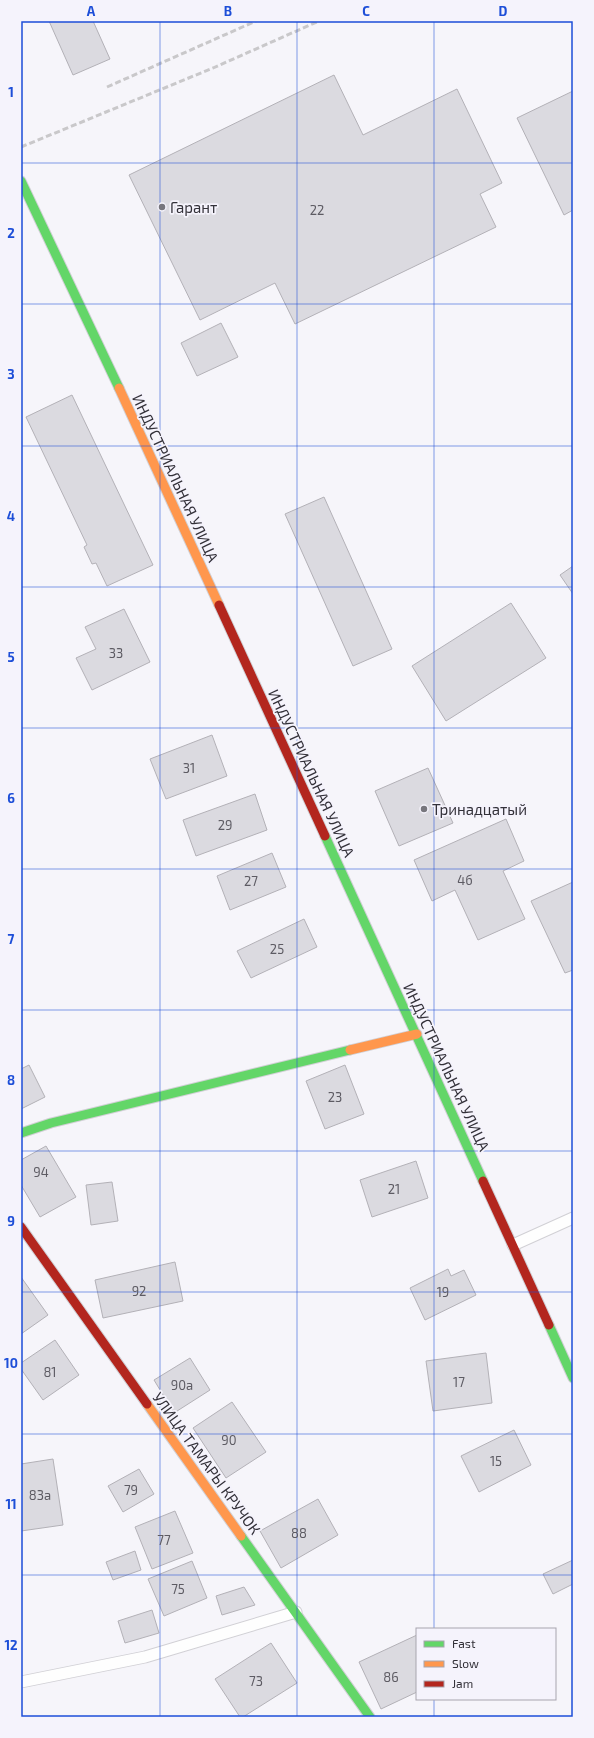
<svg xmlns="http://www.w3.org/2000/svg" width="594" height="1738" viewBox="0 0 594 1738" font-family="'Exo 2',sans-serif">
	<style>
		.building { fill: #dbdae0; stroke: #b3b1b7 }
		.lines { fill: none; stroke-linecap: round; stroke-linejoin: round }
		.lane-casing { stroke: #d1d0d5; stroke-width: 13 }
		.fast-casing { stroke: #d1d0d5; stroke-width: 11 }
		.slow-casing { stroke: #d1d0d5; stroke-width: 11 }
		.jam-casing { stroke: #d1d0d5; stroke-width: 11 }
		.lane { stroke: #fefefe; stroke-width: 11 }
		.fast { stroke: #63d668; stroke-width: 9 }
		.slow { stroke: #ff974d; stroke-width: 9 }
		.jam { stroke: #b3261e; stroke-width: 9 }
		.rail { stroke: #c9c8ca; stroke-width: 3; stroke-dasharray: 6 3; stroke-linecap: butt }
		.grid { fill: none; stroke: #1d4ed8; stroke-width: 1; stroke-opacity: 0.55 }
		.poi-dot { fill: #77767d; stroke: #f5f3fc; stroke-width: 1.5 }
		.labels { text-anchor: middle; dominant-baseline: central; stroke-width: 3.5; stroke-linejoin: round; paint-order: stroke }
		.number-label { font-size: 13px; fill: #5d5b63 }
		.poi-label { font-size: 15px; fill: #333139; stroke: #f5f3fc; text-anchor: start }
		.street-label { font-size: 15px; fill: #333139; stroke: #f5f3fc }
		.neatline { fill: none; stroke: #1d4ed8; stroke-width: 1.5 }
		.grid-label { font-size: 13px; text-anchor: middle; font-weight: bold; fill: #1d4ed8 }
	</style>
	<rect width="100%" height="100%" fill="#f6f5fa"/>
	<path class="building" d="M49,21H93L110,59L73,75Z
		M334,75L363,135L457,89L502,183L480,194L496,227L295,324L275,283L200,320L129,175Z
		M573,91V210L564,215L517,118Z
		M221,323L238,357L197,376L181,343Z
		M72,395L153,565L107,586L96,563L92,564L84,547L87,545L26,417Z
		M324,497L392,649L353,666L285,514Z
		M573,566V594L560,575Z
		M511,603L546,658L446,721L412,666Z
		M124,609L150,662L92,690L76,658L96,649L85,627Z
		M212,735L227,776L166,799L150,759Z
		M428,768L453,823L399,846L375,791Z
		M255,794L267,830L196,856L183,820Z
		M506,819L524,861L503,871L525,919L478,940L455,890L432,901L414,860Z
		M272,853L286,887L230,910L217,876Z
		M573,882V970L565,973L531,901Z
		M304,919L317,947L251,978L237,951Z
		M29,1065L45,1097L21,1109V1069Z
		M345,1065L364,1114L325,1129L306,1081Z
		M46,1146L76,1197L40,1217L21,1185V1160Z
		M416,1161L428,1198L372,1217L360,1180Z
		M112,1182L118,1221L91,1225L86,1185Z
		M175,1262L183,1301L103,1318L95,1280Z
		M448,1269L451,1276L464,1270L476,1295L425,1320L410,1288Z
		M21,1277L48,1315L21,1334Z
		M55,1340L79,1375L43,1400L21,1369V1363Z
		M486,1353L492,1403L433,1411L426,1361Z
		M190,1358L210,1390L174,1413L154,1380Z
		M232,1402L266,1452L226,1478L193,1428Z
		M514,1430L531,1465L479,1492L461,1456Z
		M53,1459L63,1525L21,1531V1464Z
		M139,1469L154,1494L123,1512L108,1486Z
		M318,1499L338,1535L281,1568L260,1531Z
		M175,1511L193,1553L152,1569L135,1527Z
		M135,1551L141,1570L113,1580L106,1562Z
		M573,1560V1584L553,1594L543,1574Z
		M192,1561L207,1598L164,1616L148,1579Z
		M244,1587L255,1605L222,1615L216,1596Z
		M152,1610L159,1633L125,1643L118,1621Z
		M417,1635V1692L381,1709L359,1662Z
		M271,1643L297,1683L243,1717H240L215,1679Z"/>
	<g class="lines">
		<g class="lane-casing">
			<path id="lane" d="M513,1245L573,1218
				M21,1682L145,1657L296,1612"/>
		</g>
		<g class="fast-casing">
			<path id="fast" d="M21,181L119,388
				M325,836L483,1181
				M21,1133L51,1123L350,1050
				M549,1325L573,1378
				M241,1536L370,1717"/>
		</g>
		<g class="slow-casing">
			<path id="slow" d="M119,388L219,605
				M350,1050L417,1034
				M147,1404L241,1536"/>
		</g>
		<g class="jam-casing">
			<path id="jam" d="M219,605L325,836
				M483,1181L549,1325
				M21,1227L147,1404"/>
		</g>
		<use href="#lane" class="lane"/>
		<use href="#fast" class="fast"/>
		<use href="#slow" class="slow"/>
		<use href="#jam" class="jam"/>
		<path class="rail" d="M107,87L256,21
			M21,147L213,68L319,21"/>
	</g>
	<path class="grid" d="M160,21V1717M297,21V1717M434,21V1629M21,163H573M21,304H573M21,446H573M21,587H573M21,728H573M21,869H573M21,1010H573M21,1151H573M21,1292H573M21,1434H573M21,1575H573M434,1699V1717"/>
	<g class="poi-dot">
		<circle cx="162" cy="207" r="4"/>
		<circle cx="424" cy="809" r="4"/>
	</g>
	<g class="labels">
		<g class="number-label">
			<text x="317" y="210">22</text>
			<text x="116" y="653">33</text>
			<text x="189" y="768">31</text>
			<text x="225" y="825">29</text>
			<text x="465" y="880">4б</text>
			<text x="251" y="881">27</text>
			<text x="277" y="949">25</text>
			<text x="335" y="1097">23</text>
			<text x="41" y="1172">94</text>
			<text x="394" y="1189">21</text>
			<text x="139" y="1291">92</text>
			<text x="443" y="1292">19</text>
			<text x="50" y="1372">81</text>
			<text x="459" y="1382">17</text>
			<text x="182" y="1385">90а</text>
			<text x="229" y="1440">90</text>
			<text x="496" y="1461">15</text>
			<text x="131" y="1490">79</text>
			<text x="40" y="1495">83а</text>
			<text x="299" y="1533">88</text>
			<text x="164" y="1540">77</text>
			<text x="178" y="1589">75</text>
			<text x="391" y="1677">86</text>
			<text x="256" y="1681">73</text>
		</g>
		<g class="poi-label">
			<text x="170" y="207">Гарант</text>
			<text x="432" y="809">Тринадцатый</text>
		</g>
		<g class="street-label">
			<text transform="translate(176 478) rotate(65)">ИНДУСТРИАЛЬНАЯ УЛИЦА</text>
			<text transform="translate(312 773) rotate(65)">ИНДУСТРИАЛЬНАЯ УЛИЦА</text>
			<text transform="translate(447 1067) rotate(65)">ИНДУСТРИАЛЬНАЯ УЛИЦА</text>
			<text transform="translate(207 1463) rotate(54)">УЛИЦА ТАМАРЫ КРУЧОК</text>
		</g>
	</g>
	<rect width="594" height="1738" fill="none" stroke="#f5f3fc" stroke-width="44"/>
	<rect x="416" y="1628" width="140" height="72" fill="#f5f3fc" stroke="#a7a5ae"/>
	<rect x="424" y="1641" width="20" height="6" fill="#63d668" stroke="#a7a5ae"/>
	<text x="452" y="1648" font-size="12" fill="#333139">Fast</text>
	<rect x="424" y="1661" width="20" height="6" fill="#ff974d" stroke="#a7a5ae"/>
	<text x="452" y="1668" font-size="12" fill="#333139">Slow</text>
	<rect x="424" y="1681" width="20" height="6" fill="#b3261e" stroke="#a7a5ae"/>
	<text x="452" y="1688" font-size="12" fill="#333139">Jam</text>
	<rect x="22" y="22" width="550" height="1694" class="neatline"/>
	<g class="grid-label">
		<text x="91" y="16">A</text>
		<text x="228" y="16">B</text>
		<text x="366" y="16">C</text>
		<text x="503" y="16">D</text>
		<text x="11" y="97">1</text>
		<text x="11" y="238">2</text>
		<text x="11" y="379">3</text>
		<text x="11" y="521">4</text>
		<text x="11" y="662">5</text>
		<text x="11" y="803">6</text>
		<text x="11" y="944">7</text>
		<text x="11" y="1085">8</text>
		<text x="11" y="1226">9</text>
		<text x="11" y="1368">10</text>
		<text x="11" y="1509">11</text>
		<text x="11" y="1650">12</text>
	</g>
</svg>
